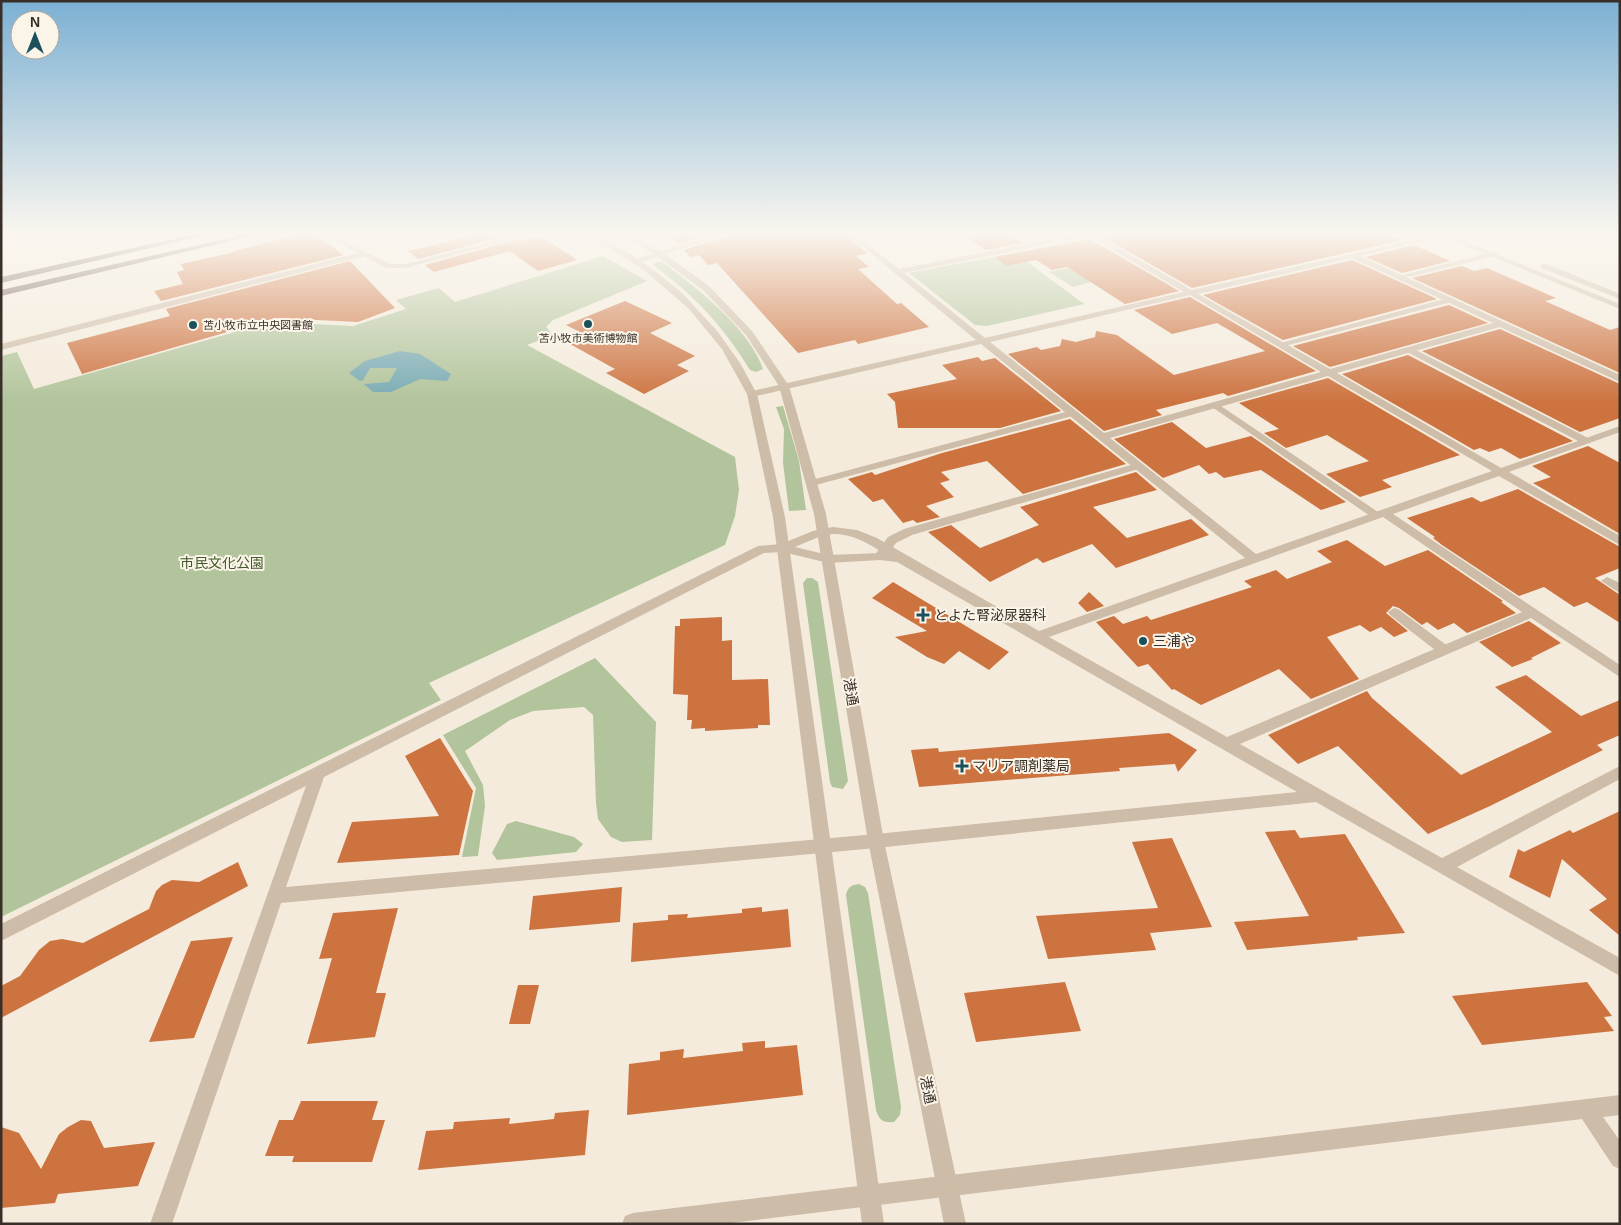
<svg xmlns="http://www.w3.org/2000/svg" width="1621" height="1225" viewBox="0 0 1621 1225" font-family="Arial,'Noto Sans JP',sans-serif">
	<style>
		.green { fill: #b1c49b }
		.water { fill: #79aab3 }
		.building { fill: #cd7340 }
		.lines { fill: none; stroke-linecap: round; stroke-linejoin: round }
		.service { fill: #cdbca7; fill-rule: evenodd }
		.minor { fill: #cdbca7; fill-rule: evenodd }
		.tertiary { fill: #cdbca7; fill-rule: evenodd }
		.trunk { fill: #6a594b; fill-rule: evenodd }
		.poi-dot { fill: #1b515d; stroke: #fbf5e9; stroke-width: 2 }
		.labels { text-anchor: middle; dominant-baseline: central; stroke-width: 4; stroke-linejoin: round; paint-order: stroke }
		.far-poi-label { font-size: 11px; fill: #392f28; stroke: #fbf5e9; text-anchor: start }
		.park-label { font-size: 14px; fill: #42582a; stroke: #fbf5e9 }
		.poi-label { font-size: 14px; fill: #392f28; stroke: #fbf5e9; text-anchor: start }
		.street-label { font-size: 14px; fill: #392f28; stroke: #fbf5e9 }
	</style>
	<rect width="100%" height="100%" fill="#f4ebdc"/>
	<path class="green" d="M1007,232H1074L1039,239L1031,235L1016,238Z
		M1015,253L1084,304L987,326L975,325L909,273Z
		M603,256L647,281L553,320L546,327L553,335L527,345L735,457L739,490L735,516L725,545L429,683L441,700L1,917V356L17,352L34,389L270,322L353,326L406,309L396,300L439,288L455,302Z
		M656,262H662C696,287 749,328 763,369L756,372L750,370C724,327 693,294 653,265Z
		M1088,264L1109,277L1073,287L1049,272Z
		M783,406L799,461L806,510L789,511L783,463L784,429L776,407Z
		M807,578H812L818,582L848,781L843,789L832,787L830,782L803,583Z
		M595,658L656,722L652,840L622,842L611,837L598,819L596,803L593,715L584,707L533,711L510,720L465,751L483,785L485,806L478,856L462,857L476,788L443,735Z
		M516,821L574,837L583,844L576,852L497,860L492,853L507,824Z
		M859,884L865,887L868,893L901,1107L900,1115L894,1122C883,1123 879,1120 876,1110L846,895C848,887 851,885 859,884Z"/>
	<path class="water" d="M400,351L420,354L451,374L447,381L420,379L391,392H373L364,384L389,382L397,368H370L363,380L360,381L349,373L365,361Z"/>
	<path class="building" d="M307,232L325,241L343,255L161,301L154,291L183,284L177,272L184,270L181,264L235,252L234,251Z
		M461,232H509L513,234L418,259L408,251L467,237Z
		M667,232H718L678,244Z
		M735,232H843L867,253L856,256L869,267L858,269L897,304L901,303L929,327L858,344L855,340L798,353L717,263L708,265L699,255L690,257L684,250L734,234Z
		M996,232H1005L1022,243L986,250L967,237Z
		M1131,232H1383L1403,240L1192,288L1103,237Z
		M541,236L577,260L538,271L510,251L434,272L425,265L519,239L522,241Z
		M1090,239L1179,291L1125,304L1067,267L1052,270L1036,260L1006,266L995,257Z
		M1414,245L1450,261L1402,273L1366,257Z
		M1352,260L1437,299L1283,340L1203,295Z
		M350,261L395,308L358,322L276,318L82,374L67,343L170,316L166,309Z
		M1462,266L1474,271L1487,268L1556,298L1545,301L1610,330L1620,327V373L1412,278Z
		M1190,297L1316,371L1228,396L1223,393L1156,410L1162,415L1104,431L1008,354L1037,347L1041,350L1060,346L1062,339L1076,342L1095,337L1096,331L1117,335L1174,375L1265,351L1217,323L1172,334L1134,310Z
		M625,301L672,323L650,333L695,356L677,365L689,371L644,394L606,373L615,369L570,344L588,336L566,325Z
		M1449,305L1488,323L1330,367L1293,346Z
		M1500,329L1620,384V418L1580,432L1422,351Z
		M1408,355L1573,441L1520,459L1501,448L1489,452L1480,448L1474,450L1342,374Z
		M978,357L982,361L995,358L1061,411L1000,428H898L895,402L887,394L957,379L942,365Z
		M1328,378L1460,455L1382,480L1392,487L1360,497L1326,474L1369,461L1327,435L1286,448L1264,433L1279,429L1239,403Z
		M1070,419L1126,464L1023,494L987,461L941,472L950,480L940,483L954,497L926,506L940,517L917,523L913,520L903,523L883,499L873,502L848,479L872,472L875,475L942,453Z
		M1172,422L1206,448L1251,436L1346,502L1321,510L1261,470L1224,478L1216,472L1209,474L1199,465L1163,478L1114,439Z
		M1588,446L1620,463V534L1533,483L1551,477L1532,466Z
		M1136,472L1157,490L1093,507L1127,538L1191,519L1209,535L1116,568L1092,544L1043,563L1037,558L990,582L928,532L951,525L980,548L1039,525L1020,507Z
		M1518,489L1620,547V568L1595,578L1620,595V623L1587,602L1574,607L1544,587L1519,596L1442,545L1433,538L1435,537L1407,518L1472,497L1481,502Z
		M1347,540L1385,566L1428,550L1503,601L1501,602L1516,613L1467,633L1454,623L1438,630L1427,622L1422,625L1399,608L1393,606L1386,613L1408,631L1394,637L1381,627L1370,632L1360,625L1327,637L1359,679L1311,699L1279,669L1201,705L1174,689L1172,690L1148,664L1138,667L1096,622L1114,616L1123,624L1147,616L1151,620L1252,587L1244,581L1276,570L1287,579L1332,562L1317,551Z
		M893,582L1009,652L989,670L959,651L944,664L927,657L895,637L927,631L872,598Z
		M1089,592L1104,606L1087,612L1078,603Z
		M722,617V641L732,640V680L768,679L770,725H758V728L705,731V728L691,729L692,720H687L688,695L673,694L675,626H680V619Z
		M1529,621L1561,643L1531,658L1533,659L1512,667L1479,642Z
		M1526,675L1581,716L1620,700V735L1597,745L1603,750L1490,806L1428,834L1338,746L1298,764L1268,735L1367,691L1372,698L1461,775L1552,732L1495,687Z
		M1169,733L1197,750L1178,772L1175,764L1119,768L1120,771L919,787L911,750L938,748L939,752Z
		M440,738L473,791L459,855L337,863L352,822L439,816L405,756Z
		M1620,811V936L1589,910L1607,899L1562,859L1550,898L1509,877L1518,849L1524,852L1570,830L1573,833Z
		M1295,830L1300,838L1345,834L1405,933L1357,937L1358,940L1247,950L1234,922L1309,916L1265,832Z
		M1172,838L1212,927L1150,933L1156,950L1048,959L1036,916L1158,908L1132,842Z
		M238,862L248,886L1,1018V986L20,976L39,950L50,941L62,939L83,943L149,909L156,891L162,885L172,880L199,882Z
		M622,887L620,922L529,930L533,896Z
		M762,907V912L788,909L791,947L631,962L633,923L668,920V915L688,914L687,918L742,913V909Z
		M398,908L376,993H386L375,1037L307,1044L332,958L319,959L333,913Z
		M233,937L194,1038L149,1042L191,941Z
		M1065,982L1081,1031L976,1042L964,993Z
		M1587,982L1612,1016L1604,1017L1614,1031L1482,1045L1452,996Z
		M518,985H539L530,1024H509Z
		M765,1041V1048L797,1045L803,1095L627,1115L629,1064L660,1060V1052L684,1049L683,1058L743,1051L742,1043Z
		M301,1101H378L372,1120H385L372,1162H292L294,1156H265L279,1120H293Z
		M589,1110L585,1155L418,1170L426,1131L453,1129L454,1122L510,1118L509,1124L554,1119L555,1113Z
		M81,1120L91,1121L104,1148L155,1142L138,1186L58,1194L55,1203L1,1208V1127L19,1133L41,1169L59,1134L68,1127Z"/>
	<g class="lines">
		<path class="service" d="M1493,252L1497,254L1496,256L1399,279L1395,277Z
			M1448,298L1452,300L1451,302L1281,347L1277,344Z
			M1410,347L1590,439L1591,441L1586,444L1582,443L1407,352L1406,350Z
			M1215,402L1381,514L1383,516L1381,518H1373L1212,407L1210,405Z
			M1073,410L1078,413L1076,415L816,485H808L807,483L808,481Z
			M1138,463L1143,466L1142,468L912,535L896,543L884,559H876L874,556L888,537L904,529Z
			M1607,577L1620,583V593L1601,581Z
			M1394,608L1398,609L1449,647L1451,650L1449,653H1439L1390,615L1388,612Z"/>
		<path class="minor" d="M1,232H17L1,236Z
			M318,232H326L390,264H406L529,232H539L406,268H386L364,256L1,350V344L358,253Z
			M723,232H733L637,263L630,261Z
			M845,232H852L899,269L1083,233V232H1098L1099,233L1096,235L1192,290L1448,232H1458L1457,233L1360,256L1620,375V382L1500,327L1337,373L1501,468L1620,426V432L1509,472L1620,536V545L1499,476L1393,514L1620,665V677L1531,618L1240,744L1442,858L1620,766V779L1457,867L1620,958V976L1316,802L876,848L281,903L172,1224H150L306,786L1,941V924L758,546L781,544L813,531L833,527L857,530L877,538L1039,631L1245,558L981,344L752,397L749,396V392L752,391L976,340ZM1089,236L1184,292L985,338L904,273ZM1352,258L1493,323L1330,369L1198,294ZM1190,295L1321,372L1104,433L990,342ZM1328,376L1492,471L1256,554L1110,438ZM1383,517L1522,612L1227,737L1049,637ZM833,534C852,534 867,542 883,553L828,555L795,547L821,536ZM783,552L828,563L880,560L897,562L1297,792L876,834L286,887L324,777L764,553Z
			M1620,1095V1115L1603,1117L1620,1141V1169L1613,1166L1582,1119L723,1224H622L625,1216L633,1213Z"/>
		<path class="tertiary" d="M582,232H590L630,254L659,274L682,293L718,332L740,363L757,394L785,517L884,1224H862L773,517L747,394L722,349L689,309L644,270Z
			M617,232H625L661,251L709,286L752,331L789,386L826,514L884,841L966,1224H944L868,841L814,514L779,386L746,335L703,290L655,255Z
			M1433,232H1441L1620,304V309L1434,233Z
			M1541,264H1547L1620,294V299L1541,268Z"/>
		<path class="trunk" d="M206,232H218L1,283V277Z
			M256,232H268L1,296V290Z"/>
	</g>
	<linearGradient id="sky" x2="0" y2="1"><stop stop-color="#7bb0d3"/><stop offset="0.58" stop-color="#faf6ef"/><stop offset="1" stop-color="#faf6ef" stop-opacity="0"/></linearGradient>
	<rect width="1621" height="403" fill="url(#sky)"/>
	<g class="poi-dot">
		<circle cx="588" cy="324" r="5"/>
		<circle cx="193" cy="325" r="5"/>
		<path d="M920.5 607.5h5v5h5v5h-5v5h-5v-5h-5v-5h5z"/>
		<circle cx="1143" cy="641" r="5"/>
		<path d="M959.5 758.5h5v5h5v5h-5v5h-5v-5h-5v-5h5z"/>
	</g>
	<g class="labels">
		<g class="far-poi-label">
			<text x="203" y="325">苫小牧市立中央図書館</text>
			<text x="588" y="338" text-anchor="middle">苫小牧市美術博物館</text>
		</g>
		<g class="park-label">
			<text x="222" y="563">市民文化公園</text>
		</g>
		<g class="poi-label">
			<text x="934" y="615">とよた腎泌尿器科</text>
			<text x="1153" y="641">三浦や</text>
			<text x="972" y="766">マリア調剤薬局</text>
		</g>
		<g class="street-label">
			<text transform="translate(851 692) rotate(80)">港通</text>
			<text transform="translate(928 1090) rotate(78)">港通</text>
		</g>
	</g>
	<rect width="1621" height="1225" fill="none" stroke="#392f28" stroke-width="5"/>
	<g transform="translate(35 35)"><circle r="24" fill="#fbf5e9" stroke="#ada69c"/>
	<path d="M0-4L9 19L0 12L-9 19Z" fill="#1b515d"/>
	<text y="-8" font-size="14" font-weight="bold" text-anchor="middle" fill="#392f28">N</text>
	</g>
</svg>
